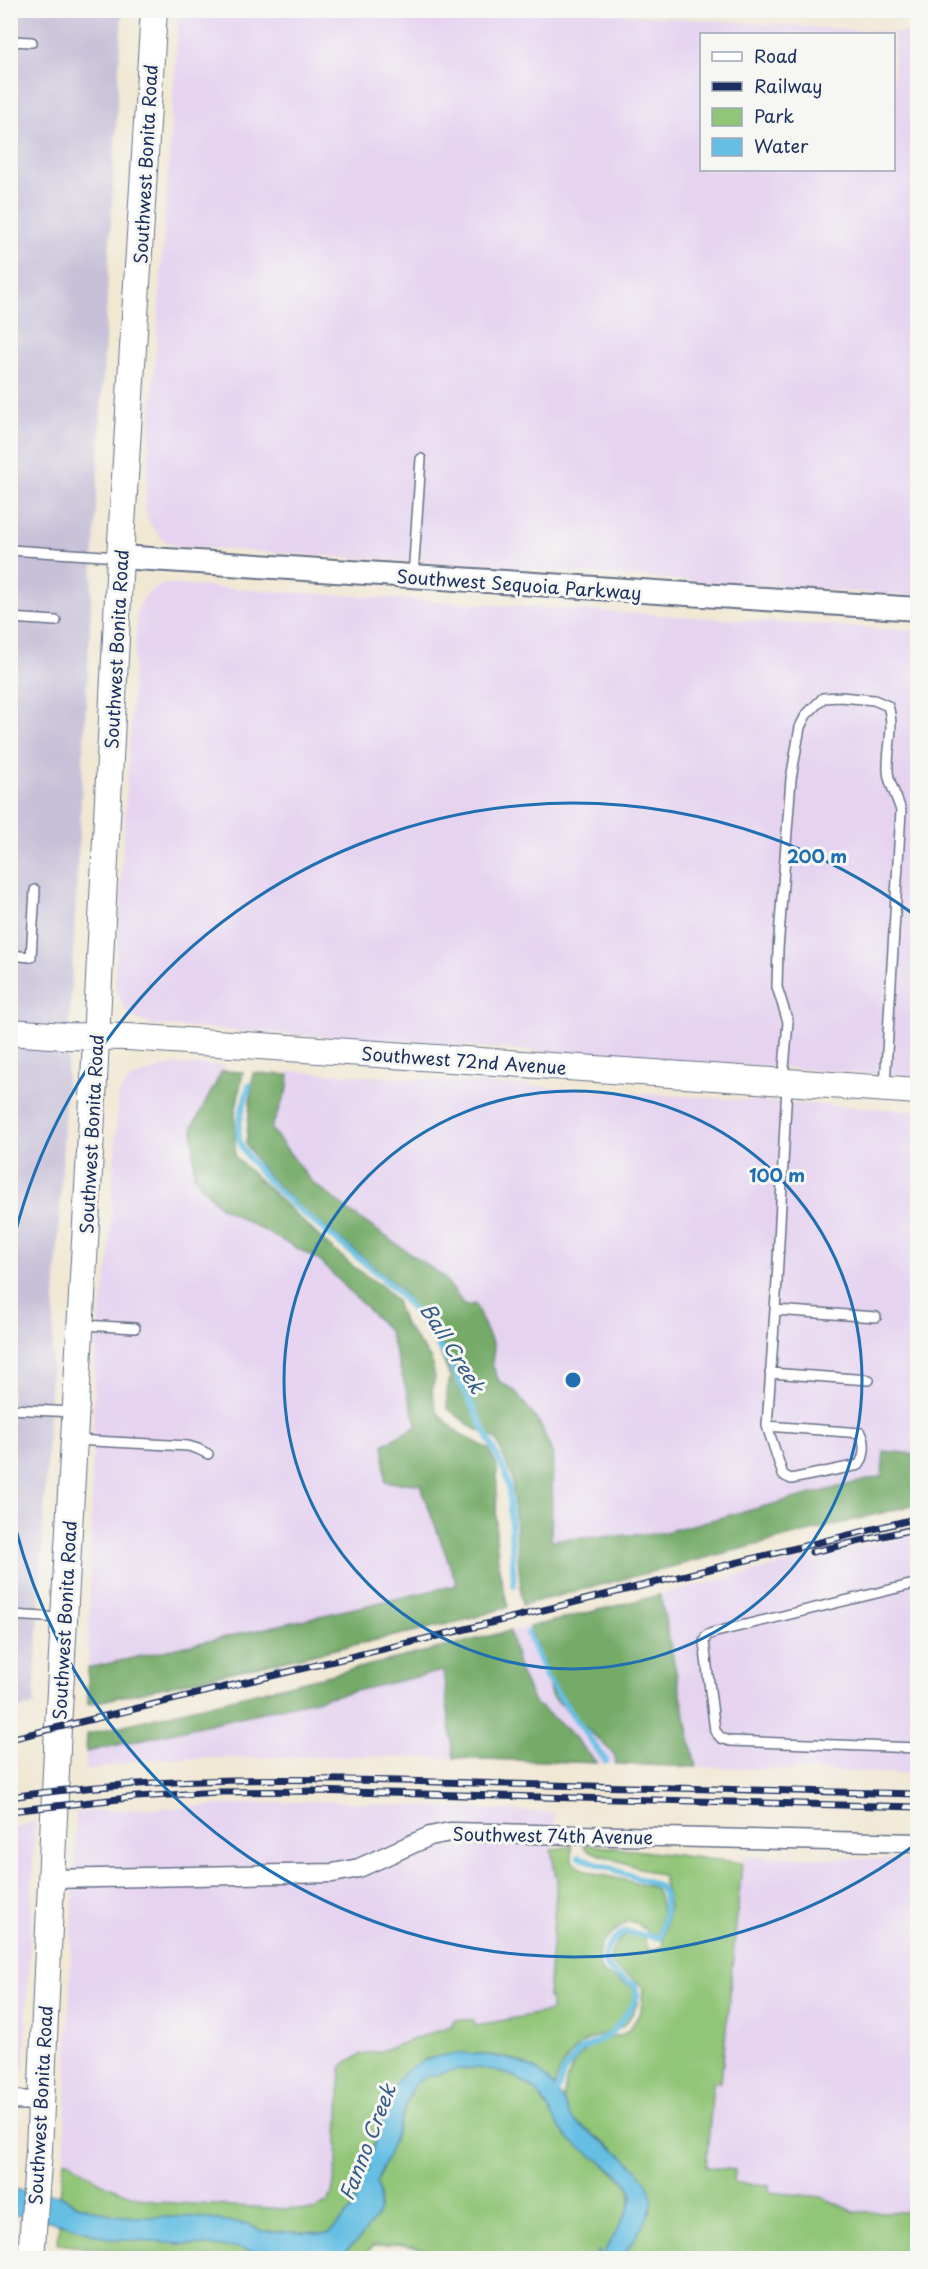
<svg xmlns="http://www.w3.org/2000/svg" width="928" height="2269" viewBox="0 0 928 2269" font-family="'Playpen Sans',sans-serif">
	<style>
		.built { fill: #e5d3f0; fill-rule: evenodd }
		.industrial { fill: #c7c0d8 }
		.green { fill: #91c577; stroke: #567a6a; stroke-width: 1.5 }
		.forest { fill: #74aa68; stroke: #486c63; stroke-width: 1.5 }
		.water { fill: #66bfe3; stroke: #4077a0; stroke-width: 1.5 }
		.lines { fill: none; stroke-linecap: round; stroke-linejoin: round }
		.stream { stroke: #66bfe3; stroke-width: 6 }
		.service-casing { stroke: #667087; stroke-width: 12 }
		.minor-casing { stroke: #667087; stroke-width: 21 }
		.tertiary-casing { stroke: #667087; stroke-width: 26 }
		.secondary-casing { stroke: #667087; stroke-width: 28 }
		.service { stroke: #fff; stroke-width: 9 }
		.minor { stroke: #fff; stroke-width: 18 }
		.tertiary { stroke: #fff; stroke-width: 22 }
		.secondary { stroke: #fff; stroke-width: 26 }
		.rail-casing { stroke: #1b2f5e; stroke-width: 7 }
		.rail { stroke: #f6f6f2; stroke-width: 4.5; stroke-dasharray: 14; stroke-linecap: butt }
		.ring { fill: none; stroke: #1f6fb2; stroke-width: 3 }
		.labels { text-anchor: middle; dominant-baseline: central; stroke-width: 6; stroke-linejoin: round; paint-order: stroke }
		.street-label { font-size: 18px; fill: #1b2f5e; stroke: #f6f6f2 }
		.water-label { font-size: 20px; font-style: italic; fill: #325a86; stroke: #f6f6f2 }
		.centre { fill: #1f6fb2; stroke: #f6f6f2; stroke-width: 3 }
		.ring-label { font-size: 18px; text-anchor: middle; font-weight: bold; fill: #1f6fb2; stroke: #f6f6f2; stroke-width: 6; stroke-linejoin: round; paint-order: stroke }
	</style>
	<rect width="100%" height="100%" fill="#f6f6f2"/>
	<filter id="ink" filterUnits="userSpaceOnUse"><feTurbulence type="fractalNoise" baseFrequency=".0167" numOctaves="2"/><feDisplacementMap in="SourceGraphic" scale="12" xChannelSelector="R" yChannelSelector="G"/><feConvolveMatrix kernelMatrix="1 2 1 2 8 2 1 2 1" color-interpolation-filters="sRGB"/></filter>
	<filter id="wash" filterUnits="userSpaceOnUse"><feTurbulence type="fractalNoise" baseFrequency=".008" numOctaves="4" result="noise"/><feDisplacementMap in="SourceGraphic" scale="24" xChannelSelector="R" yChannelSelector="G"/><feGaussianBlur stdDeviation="1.35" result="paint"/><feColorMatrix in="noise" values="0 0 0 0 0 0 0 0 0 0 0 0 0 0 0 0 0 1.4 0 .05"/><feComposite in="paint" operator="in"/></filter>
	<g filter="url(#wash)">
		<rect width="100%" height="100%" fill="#f1e8d4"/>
		<path class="built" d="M600,10V13L917,34V596L176,546L162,539L150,524L145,509L179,11ZM702,34H894V170H702Z
			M162,584L917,631V1077L153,1025L136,1019L123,1007L115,984L137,612L145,595Z
			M171,1065H225L193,1126L220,1207L319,1260L389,1331L417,1427L385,1481L420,1484L457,1585L88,1668L95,1348L109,1260L118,1096L130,1079Z
			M289,1071L917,1111V1454L885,1451L883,1476L661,1533L551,1540L553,1455L540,1424L515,1391L499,1381L492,1364L494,1347L443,1276L349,1211L311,1181L271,1129L288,1088Z
			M917,1532V1774L368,1756L145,1759L85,1771L87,1734Z
			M318,1801L555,1813L551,1850L557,1880L548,1997L552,1998L551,2011L474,2026L455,2020L451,2026L417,2039L381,2051L362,2054L341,2069L337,2163L332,2194L328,2202L314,2210L158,2202L135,2197L109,2188L69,2162L64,2161L76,1812Z
			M35,1822L24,2068L14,2078H11V1828Z
			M743,1856L917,1860L918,2140L915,2184H917V2203H913L906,2212H854L822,2197L769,2192V2185L734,2183L706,2167L713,2081L721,2082Z"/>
		<path class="industrial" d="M11,11H122L34,1705L11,1711Z"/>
		<path class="green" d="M583,1844L742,1863L721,2082H713L706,2167L735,2170L734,2183L769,2185V2192L822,2197L854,2212H906L913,2203H917V2258H622L631,2241L651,2211L613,2148L570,2118L563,2100L566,2082L574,2062L587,2049L605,2039L620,2036L630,2029L641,2011L643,1988C631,1969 596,1973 616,1945C622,1936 629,1932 640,1932L648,1949L654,1950L662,1946L669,1906L663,1876L587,1850Z
			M572,1846V1861L586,1871L656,1888C662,1903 665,1919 657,1934L651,1935L637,1923L628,1921C609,1936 590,1946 602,1973L633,1987L638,2002C623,2038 613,2026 585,2042C568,2053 560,2069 554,2087C548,2082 543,2075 536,2071C504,2048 461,2053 425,2059L372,2149L369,2159L368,2172L358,2178L353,2192L355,2206L330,2233L262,2231L249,2224L193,2217H135L113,2215L77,2205L60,2195L64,2161H69C97,2183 123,2195 158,2202L304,2210H314L328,2202L332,2194L337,2163L341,2069L346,2062L362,2054L381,2051L451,2026L454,2020H474L475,2026L551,2011V1998H548L557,1880L551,1850Z
			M474,2067L493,2069L509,2074L523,2082L538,2094L570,2140L591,2153L630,2187C635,2208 615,2232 605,2251V2257L603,2258L598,2252L594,2258H435L436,2251L398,2244L374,2246L360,2258H321L342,2255L378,2215L380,2194L376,2182L386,2161L413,2086C428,2071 453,2069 474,2067Z
			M59,2223L111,2239L239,2248L279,2258H176L58,2244Z"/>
		<path class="forest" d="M222,1071L243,1072L235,1114V1157L328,1245L354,1267L383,1287L396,1301L403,1322L431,1359L435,1377L432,1392L437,1412L457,1432L489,1449L497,1467L496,1534L499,1569L508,1607L466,1620L88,1704V1668L457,1585L420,1484L385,1482L384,1444L417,1426L389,1331L319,1260L220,1207L194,1177L193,1126Z
			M253,1073L289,1075L288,1088L271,1129L311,1181L349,1211L443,1276L465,1306L475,1304L494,1347L492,1364L499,1381L515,1391L540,1424L553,1455L551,1540L661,1533L882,1476L884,1451L917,1454V1504L522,1605L512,1477L496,1439L472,1427L447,1408V1392L450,1377L432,1333L399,1288L353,1249L303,1211L262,1169L246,1144Z
			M660,1595L696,1767L616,1764L614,1754L551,1695L543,1662L529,1627Z
			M510,1631L519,1669L534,1702L568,1730L597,1763L454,1758L443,1671L86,1752L87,1734Z"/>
		<path class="water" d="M463,2053C488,2055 512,2057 534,2069C545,2075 556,2088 562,2099C566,2105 566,2114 572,2119C595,2141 647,2162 652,2198C655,2212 630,2244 622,2258H594L598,2251L603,2258L605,2257V2251C612,2237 633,2208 632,2194C631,2177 583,2151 570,2140C556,2128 551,2109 539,2095C512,2065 472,2064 437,2074C426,2077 421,2078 413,2086L386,2161L376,2182L380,2194L378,2215L359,2239L341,2255L321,2258H279L239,2248L111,2239L59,2223L11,2214V2189L60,2195L77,2205L113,2215L135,2217H193L249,2224L262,2231L330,2233L355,2206C354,2193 353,2183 363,2173L368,2171L369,2159C393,2097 383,2059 463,2053Z"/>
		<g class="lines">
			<path class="stream" d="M249,1085C245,1103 233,1130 242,1147C249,1160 260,1172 270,1183C306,1220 350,1248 388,1283C442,1334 472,1407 505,1472L509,1489L514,1585
				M528,1633L547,1679L606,1761
				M554,2099L564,2071L578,2052L612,2033L633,2005L637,1996L635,1985C627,1981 617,1977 610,1970C596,1957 612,1939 625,1932L660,1938C663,1920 670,1903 660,1886L579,1857"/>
		</g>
	</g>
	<g filter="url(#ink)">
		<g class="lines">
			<g class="service-casing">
				<path id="service" d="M10,41L32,42
					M10,550L119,557
					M413,576L421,459
					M10,618L56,621
					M10,955L31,957L35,890
					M783,1080L788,1022L777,987L778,949L791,779L800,727L806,715L823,698L840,697L874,700L888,706C895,727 887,749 888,771C888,782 898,799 901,811L885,1086
					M775,1310L876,1317
					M83,1325L135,1328
					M770,1373L869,1380
					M10,1409L74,1412
					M767,1426L861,1433C866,1442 865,1456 859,1465L791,1479L783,1475L767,1426L777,1281L787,1085
					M75,1440L188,1446L198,1449L208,1454
					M918,1583L712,1633L706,1636L704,1642L715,1731L721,1738L730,1741L918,1748
					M10,1615L62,1618"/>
			</g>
			<g class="minor-casing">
				<path id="minor" d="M51,1879L333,1873L359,1868L430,1836L450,1832L918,1843
					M10,2100L40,2101"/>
			</g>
			<g class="tertiary-casing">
				<path id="tertiary" d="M120,557L918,609"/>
			</g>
			<g class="secondary-casing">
				<path id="secondary" d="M10,1032L65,1036L128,1037L918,1091
					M31,2258L39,2150L58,1727L94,1080L120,557L154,10"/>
			</g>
			<use href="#service" class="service"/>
			<use href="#minor" class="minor"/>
			<use href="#tertiary" class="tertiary"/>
			<use href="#secondary" class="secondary"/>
			<g class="rail-casing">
				<path id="rail" d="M812,1552L918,1528
					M10,1739L466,1629L918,1518
					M10,1797C175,1773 341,1779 507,1784C644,1788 781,1790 918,1794
					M10,1811L137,1797L218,1792L312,1791L918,1807"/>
			</g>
			<use href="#rail" class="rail"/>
		</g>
	</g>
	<g class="ring">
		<circle cx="573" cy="1380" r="289"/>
		<path d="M916 1844A577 577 0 0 1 11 1510M11 1250A577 577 0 0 1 916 916"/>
	</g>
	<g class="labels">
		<g class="street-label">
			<text transform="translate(145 164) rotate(-87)">Southwest Bonita Road</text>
			<text transform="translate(519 584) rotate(4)">Southwest Sequoia Parkway</text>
			<text transform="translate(116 649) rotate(-87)">Southwest Bonita Road</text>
			<text transform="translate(464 1060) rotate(4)">Southwest 72nd Avenue</text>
			<text transform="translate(91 1134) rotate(-87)">Southwest Bonita Road</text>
			<text transform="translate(64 1620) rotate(-87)">Southwest Bonita Road</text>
			<text transform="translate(553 1835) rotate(1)">Southwest 74th Avenue</text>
			<text transform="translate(40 2105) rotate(-87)">Southwest Bonita Road</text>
		</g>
		<g class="water-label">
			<text transform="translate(453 1348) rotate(58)">Ball Creek</text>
			<text transform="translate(367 2142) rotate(-69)">Fanno Creek</text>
		</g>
	</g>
	<circle cx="573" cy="1380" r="9" class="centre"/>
	<g class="ring-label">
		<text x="817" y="863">200 m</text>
		<text x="777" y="1182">100 m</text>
	</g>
	<rect width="928" height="2269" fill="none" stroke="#f6f6f2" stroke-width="36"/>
	<rect x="700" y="33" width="195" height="138" fill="#f6f6f2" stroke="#9ea6b7" stroke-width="1.5"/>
	<rect x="712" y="52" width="30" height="9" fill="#ffffff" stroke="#9ea6b7" stroke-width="1.5"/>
	<text x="754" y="63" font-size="18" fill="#1b2f5e">Road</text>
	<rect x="712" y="82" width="30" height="9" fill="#1b2f5e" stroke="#9ea6b7" stroke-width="1.5"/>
	<text x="754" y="93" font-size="18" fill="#1b2f5e">Railway</text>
	<rect x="712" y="108" width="30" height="18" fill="#91c577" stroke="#9ea6b7" stroke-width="1.5"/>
	<text x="754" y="123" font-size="18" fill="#1b2f5e">Park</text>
	<rect x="712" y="138" width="30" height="18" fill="#66bfe3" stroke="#9ea6b7" stroke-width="1.5"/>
	<text x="754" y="153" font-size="18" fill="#1b2f5e">Water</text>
</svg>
